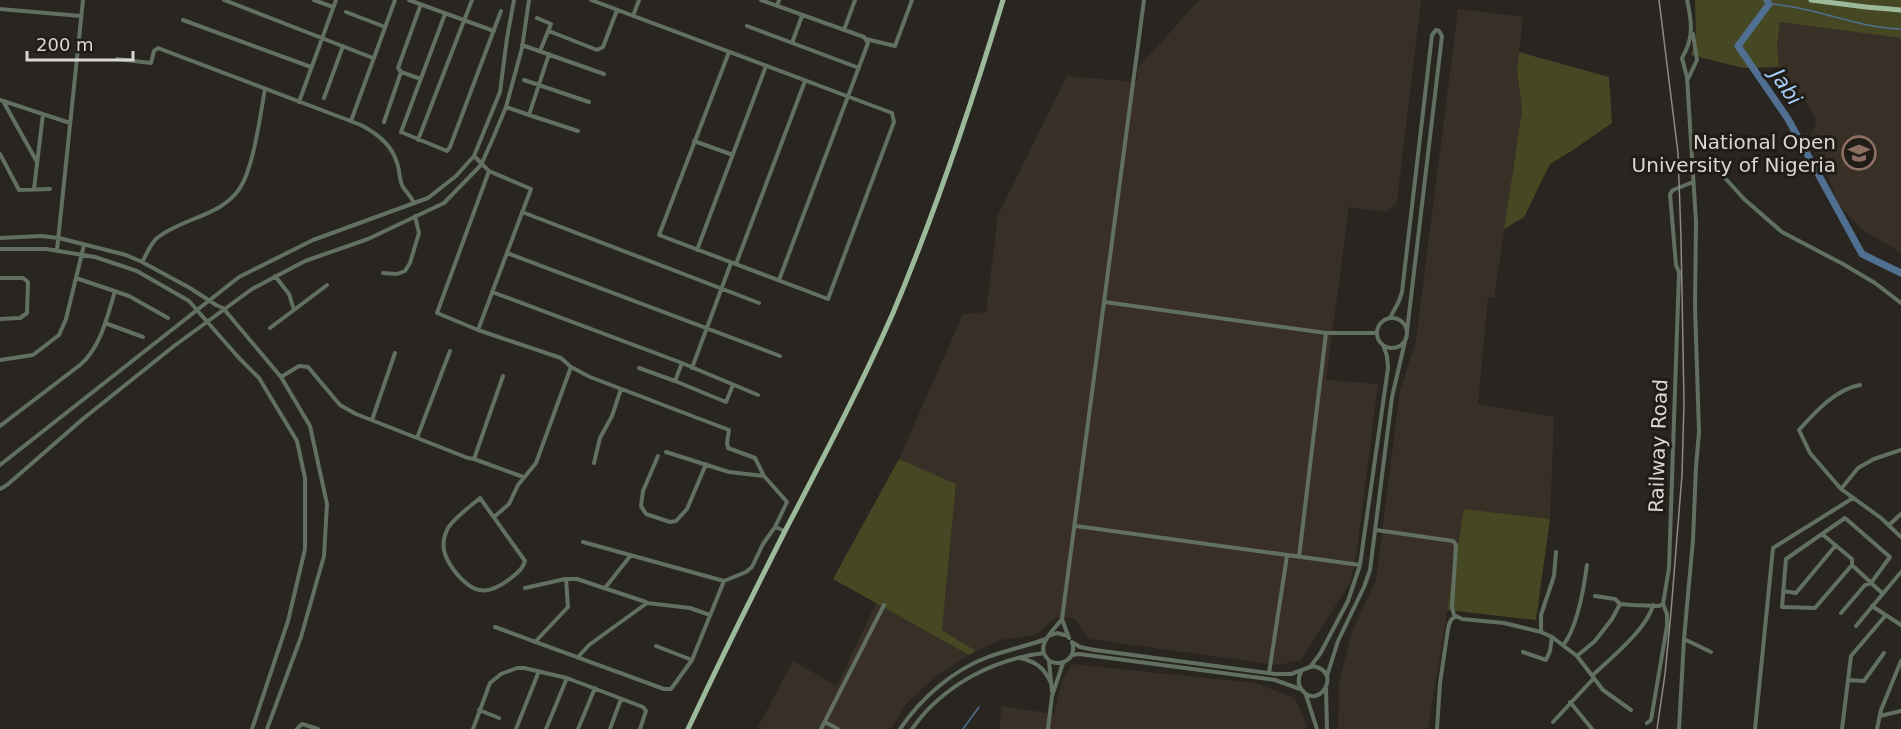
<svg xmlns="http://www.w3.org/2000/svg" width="1901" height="729" viewBox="0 0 1901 729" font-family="'DejaVu Sans',sans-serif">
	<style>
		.built { fill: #383026 }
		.green { fill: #464823 }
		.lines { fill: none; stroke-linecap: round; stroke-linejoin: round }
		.stream { stroke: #506f91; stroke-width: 1.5 }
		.river { stroke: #506f91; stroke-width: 7 }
		.minor { stroke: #617060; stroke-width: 4 }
		.major { stroke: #9cba9a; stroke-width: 5 }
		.tram { stroke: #8e8b86; stroke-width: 1.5 }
		.labels { text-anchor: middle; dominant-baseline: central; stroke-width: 6; stroke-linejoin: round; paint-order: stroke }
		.poi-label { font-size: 20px; fill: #dad7d3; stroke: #201c16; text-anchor: end }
		.street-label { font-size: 20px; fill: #dad7d3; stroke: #201c16 }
		.water-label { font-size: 21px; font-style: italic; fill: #a7cefb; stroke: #201c16 }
	</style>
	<rect width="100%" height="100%" fill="#292520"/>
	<path class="built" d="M1199,0H1421L1397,202L1386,212L1349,207L1326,380L1378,384L1357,550L1351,581L1301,660L1278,665L1089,639L1081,629L1075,618H1055L1036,635L1000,640L976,651L942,630L956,484L899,459L963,314L986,312L998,215L1067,76L1137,82L1138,68Z
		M1458,9L1523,17L1517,70L1522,111L1494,298L1488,297L1478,404L1554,417L1550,519L1464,509L1428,729H1338L1339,682L1353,629L1376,580L1400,391L1416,341Z
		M1780,22L1901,38V253L1863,230L1839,205L1811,135L1816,124L1815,116L1806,102L1797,94L1779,67L1777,46Z
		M876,603L969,655L935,677L907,703L891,729H757L793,661L837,686Z
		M1072,664L1256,683L1294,698L1303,715L1307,729H999L1002,706L1054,714L1062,680Z"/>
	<path class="green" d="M1695,0H1901V38L1780,22L1777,46L1779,67L1743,68L1691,55L1696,41Z
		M1519,52L1609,77L1612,123L1573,150L1550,164L1524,217L1504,229L1522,111L1517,70Z
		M899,459L956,484L942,630L976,651L969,655L833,579Z
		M1464,509L1550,519L1536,620L1447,610Z"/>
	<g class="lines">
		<path class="stream" d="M1769,4C1813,6 1856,28 1901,29
			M963,729L979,707"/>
		<path class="river" d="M1767,0L1769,4L1738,46L1788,119L1862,254L1901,273"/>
		<path class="minor" d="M224,0L373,58
			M314,0L333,7
			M409,0L494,31
			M591,0L892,113L894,122L828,299L659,235L729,52
			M761,0L864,37L868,43L779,280
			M777,6L779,0
			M0,9L81,16
			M346,12L385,27
			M445,14L401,132L447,151L450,147L501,11
			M633,16L639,0
			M537,18L551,24L540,51
			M183,20L311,67
			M747,26L859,68
			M844,30L855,0
			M549,31L597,50L603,47L617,10
			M866,39L895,46L912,0
			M792,43L802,16
			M522,45L604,74
			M117,59L151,63L154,51L158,48L361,125C378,134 392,145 397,163C400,170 399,181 403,187C407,193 411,196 414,203
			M421,79L401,72L398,68L421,4
			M1688,79L1697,60L1693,34
			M524,80L589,102
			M324,98L343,46
			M0,100L70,123
			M3,101L37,162
			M299,102L336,0
			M506,107L529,115L549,54
			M529,115L578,131
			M351,121L395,0
			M384,122L401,72
			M418,140L472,0
			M694,141L733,155
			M0,154L19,190L50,189
			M474,156L489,171L531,189L478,330
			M1692,162C1698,170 1709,164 1717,169L1744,199L1782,232L1843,264L1875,283L1901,303
			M489,171L437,313L478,330L561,358L571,367L590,377L729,430L727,443L728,448L755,458L764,476L787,502L775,527
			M34,189L43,114
			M522,212L759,303
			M0,238L41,236L59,238L126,255L142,262L190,288L216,305L223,308L281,377L310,426L327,504L324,556L301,637L267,729
			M0,249H46L95,257L137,271L189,301L239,358L259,378L297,441L305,478V549L288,621L252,729
			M57,250L83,0
			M697,250L766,66
			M507,253L780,356
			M142,262C147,254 150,244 157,238C182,218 222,216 240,188C254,166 260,116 265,89
			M736,264L805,81
			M383,273L397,274L405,271L410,263L419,233L415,216
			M0,278H23L28,282L27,313L20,318L0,319
			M76,278L129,296L168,318
			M492,292L682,363L758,395
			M1105,302L1326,333H1377
			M294,310L327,285
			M1377 333a15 15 0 1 1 30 0a15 15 0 1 1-30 0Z
			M1390,318L1399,301L1402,292L1432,35L1436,30L1439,31L1442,36L1407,331
			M105,323L143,337
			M270,328L294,310L289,294L275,276
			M0,360L33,355L59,335L66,319L84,245
			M639,368L675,381L682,363
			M692,368L731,263
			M281,377L299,366L308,367L340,405L356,414L468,458L474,459L503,376
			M675,381L726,402L733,385
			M1860,385C1836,389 1815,412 1799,430L1810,453L1841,489L1881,518L1901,537
			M372,420L395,353
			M0,426L80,365C101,347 107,317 115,291
			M417,438L450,351
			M666,452L729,472L764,476
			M658,456L643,491L641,506L646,514L670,522L676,521L687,509L706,464
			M474,459L523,477
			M594,463L600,438L612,416L621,389
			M0,465L239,277L313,240L428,198L456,176L474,156L500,92L507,38L514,0
			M0,489L7,485L84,418L174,346L252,289L305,261L368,239L444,203L481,165L494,136L506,107L522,48L529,0
			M1841,489L1858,468L1874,459L1901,450
			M480,498L525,561C523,569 517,573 511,578C486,598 471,593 453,569C444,556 440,545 447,530C451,520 471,506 480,498Z
			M494,517L509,504L518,485L536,463L571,367
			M1889,525L1901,514
			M1076,526L1360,565
			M1376,530L1453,541L1456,545L1452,607L1454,615L1462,619L1504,623L1541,632L1552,637L1577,656L1603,690L1631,710
			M1822,534L1852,559V565
			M583,542L724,581
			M1299,557L1326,333
			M525,588L565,579H577L646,602
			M605,588L631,555
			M1783,591L1796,593L1836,545
			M1595,596L1615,599L1620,604L1632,605L1659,606L1663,604
			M1872,606L1901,625
			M1841,613L1865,585L1871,583L1890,557L1845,518L1786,559L1782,607L1815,608L1852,565L1882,593
			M1062,619C1055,629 1036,644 1046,657C1050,663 1057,664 1064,662C1072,658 1075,651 1072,642
			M1856,626L1901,572
			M495,627L664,689H671L692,660L724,581L746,572L752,567L763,544L775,527L785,531
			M1541,632V615L1554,576L1556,552
			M1049,636L1057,633L1068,636
			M1069,638L1062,619L1144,0
			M1684,639L1711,652
			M535,642L568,607L566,579
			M1072,642L1080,647L1095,650L1275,674H1291L1313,666C1344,672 1318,711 1302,690C1297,684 1298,678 1301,672
			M1564,644C1577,627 1584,587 1587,565
			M656,646L692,660
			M1523,652L1546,660L1550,651L1552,637
			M1072,655L1079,654L1275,680L1300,689
			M1577,656L1595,641L1612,619L1620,604
			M578,657L589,645L647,603L690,608L710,615
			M1020,658C1037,662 1044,668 1051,683
			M1049,661L1052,692
			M1310,667L1320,654L1348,601L1360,565L1388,368L1387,356L1383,345
			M1269,673L1287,556
			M1593,675C1611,658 1647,629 1653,605
			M1327,676L1338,641L1364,587L1370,570L1392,397L1406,337
			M1848,680L1864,681L1884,653
			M1326,688L1327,729
			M1306,695L1317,729
			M1570,702L1592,729
			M479,710L499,718
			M1880,716L1901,711
			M825,722L838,729
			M1553,722L1594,678
			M1647,723L1651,720L1667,626V614L1663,604L1669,568L1679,272L1676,265L1670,194L1673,190L1693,182
			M297,729L302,724L318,729
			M473,729L490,683L501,674L517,668H524L567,678L643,707L646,711L640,729
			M516,729L539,671
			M546,729L567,678
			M578,729L595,688
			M610,729L621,699
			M821,729L884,605
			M900,729C921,698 953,670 988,657C1007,650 1027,646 1046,639
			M912,729C942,686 993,659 1044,653
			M1048,729L1052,696L1063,663
			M1437,729L1440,683L1448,629C1449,624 1450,619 1455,617
			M1679,729L1684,639L1693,540L1696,467L1699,432L1695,306L1696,222L1687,77L1682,58C1694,38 1692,22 1687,0
			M1755,729L1773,548L1853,498
			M1842,729L1851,656L1886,615
			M1877,729L1881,710L1901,661"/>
		<path class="major" d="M1811,0L1866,7L1901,10
			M688,729C719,663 751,598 784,533C822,460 860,388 893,313C936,211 971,106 1003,0"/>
		<path class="tram" d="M1657,729L1665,674L1671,612L1682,475L1684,402L1681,238L1678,153L1659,0"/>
	</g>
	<defs>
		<g id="university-ring" transform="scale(1.725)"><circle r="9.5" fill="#201c16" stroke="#8d6e63" stroke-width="1.5"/><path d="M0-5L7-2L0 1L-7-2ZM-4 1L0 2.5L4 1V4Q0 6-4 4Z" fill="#8d6e63"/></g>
	</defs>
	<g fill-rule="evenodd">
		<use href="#university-ring" x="1859" y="153"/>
	</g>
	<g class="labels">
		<g class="poi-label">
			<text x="1836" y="142">National Open<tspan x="1836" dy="23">University of Nigeria</tspan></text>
		</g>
		<g class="street-label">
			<text transform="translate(1658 446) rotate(-88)">Railway Road</text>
		</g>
		<g class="water-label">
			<text transform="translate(1786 87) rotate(56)">Jabi</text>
		</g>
	</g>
	<path d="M27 51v9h106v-9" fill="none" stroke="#dad7d3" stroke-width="3"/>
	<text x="36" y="51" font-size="18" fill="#dad7d3" stroke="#201c16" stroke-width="4.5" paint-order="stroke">200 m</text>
</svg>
